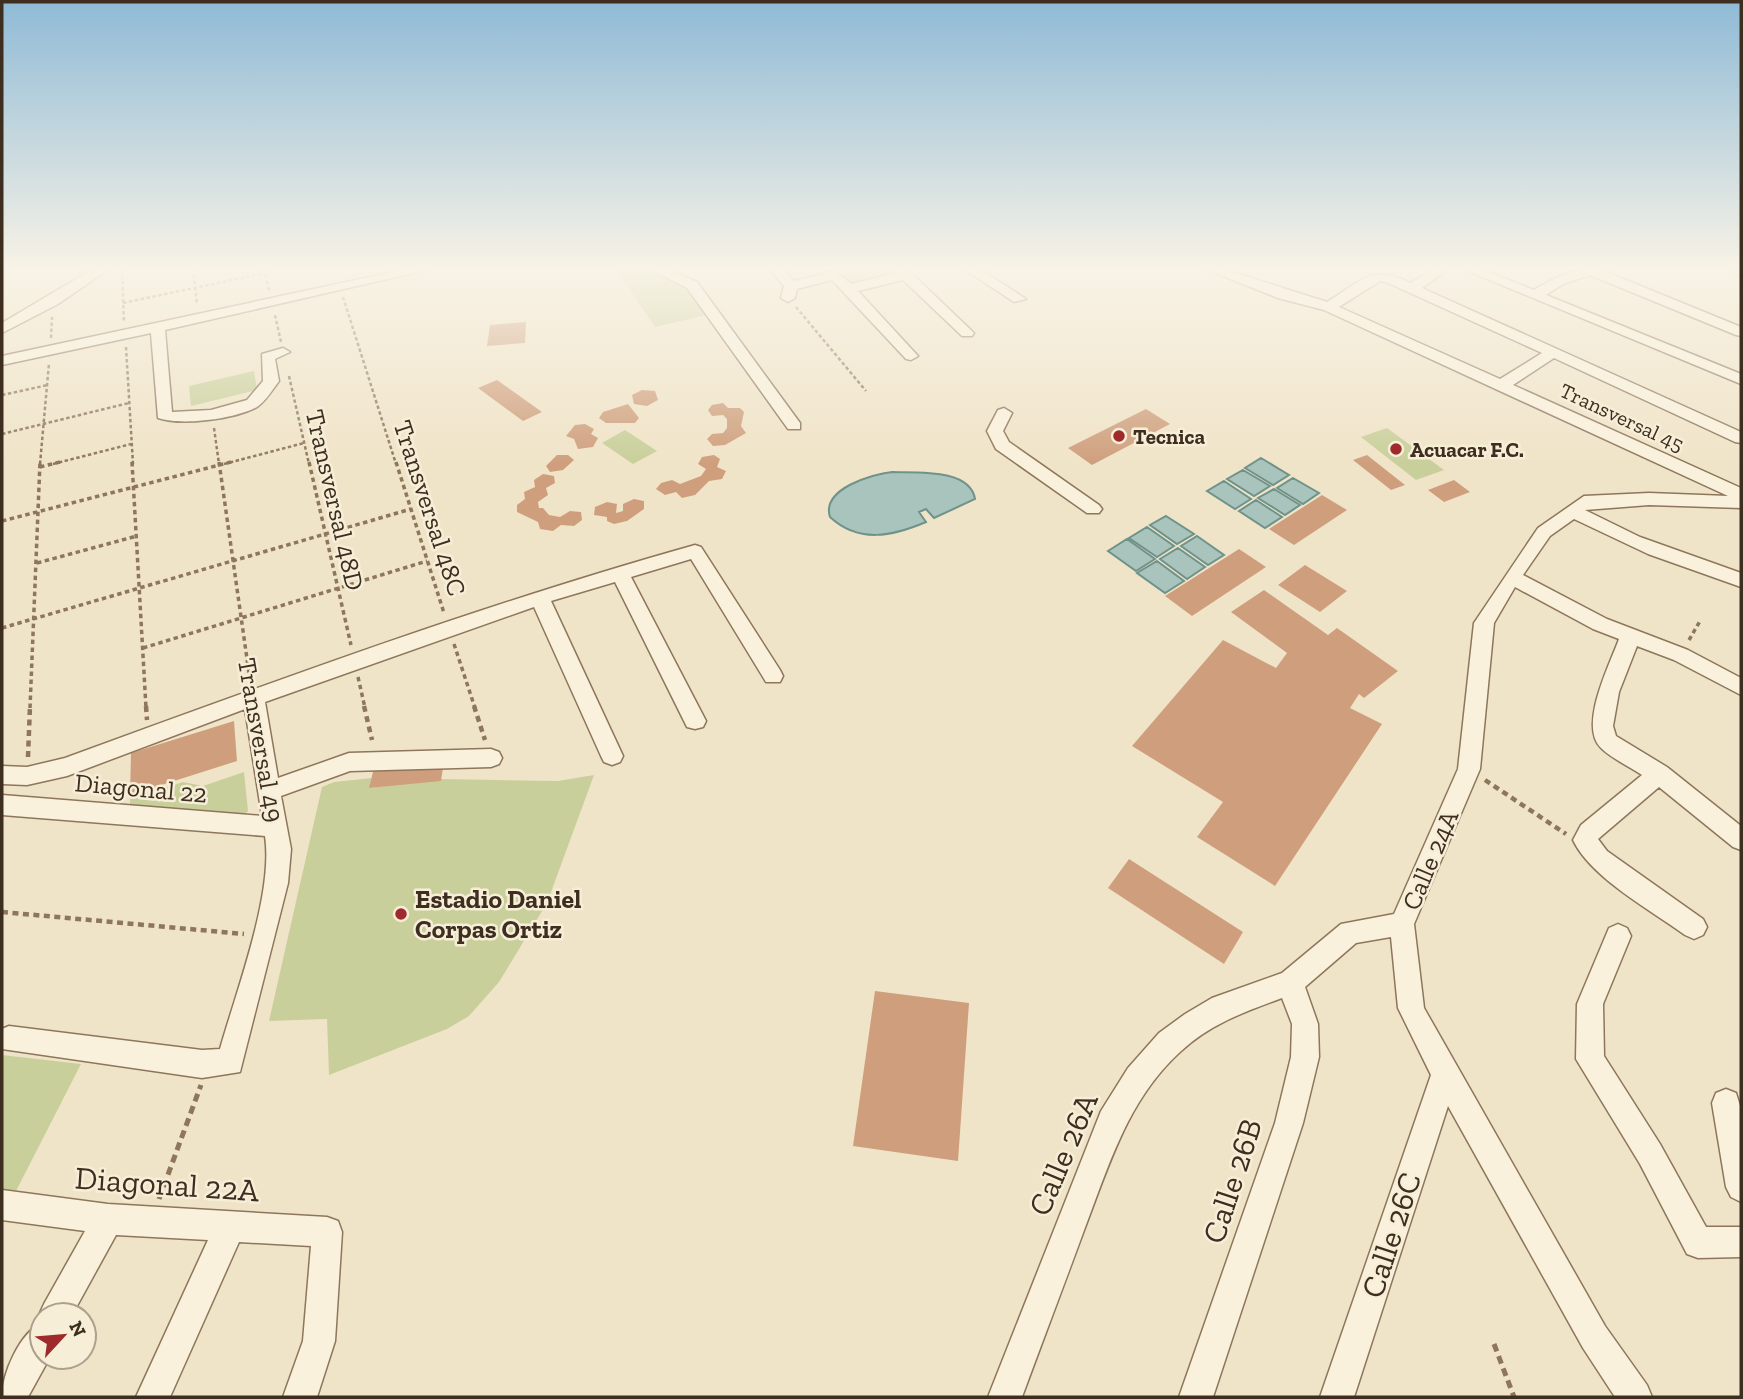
<svg xmlns="http://www.w3.org/2000/svg" width="1743" height="1399" viewBox="0 0 1743 1399" font-family="'Zilla Slab',serif">
	<style>
		.green { fill: #c9cf9b }
		.water { fill: #a9c4bc; stroke: #6f938a; stroke-width: 2 }
		.building { fill: #cf9f7d }
		.lines { fill: none; stroke-linecap: round; stroke-linejoin: round }
		.minor-casing { stroke: #8d765c; stroke-width: 3 }
		.path-far3 { stroke: #8d765c; stroke-width: 2.5; stroke-dasharray: 3.5 2.5; stroke-linecap: butt }
		.path-far2 { stroke: #8d765c; stroke-width: 3.5; stroke-dasharray: 4.5 3.5; stroke-linecap: butt }
		.path-far1 { stroke: #8d765c; stroke-width: 4.5; stroke-dasharray: 6 4.5; stroke-linecap: butt }
		.path { stroke: #8d765c; stroke-width: 5; stroke-dasharray: 8 5; stroke-linecap: butt }
		.minor { fill: #faf1dc; fill-rule: evenodd }
		.poi-dot { fill: #9e2a2b; stroke: #f7eed8; stroke-width: 2.5 }
		.labels { text-anchor: middle; dominant-baseline: central; stroke-width: 5; stroke-linejoin: round; paint-order: stroke }
		.far-street-label { font-size: 21px; fill: #3d2e20; stroke: #f7eed8 }
		.far-poi-label { font-size: 21px; font-weight: bold; fill: #3d2e20; stroke: #f7eed8; text-anchor: start }
		.street-label { font-size: 26px; fill: #3d2e20; stroke: #f7eed8 }
		.poi-label { font-size: 26px; font-weight: bold; fill: #3d2e20; stroke: #f7eed8; text-anchor: start }
		.near-street-label { font-size: 32px; fill: #3d2e20; stroke: #f7eed8 }
	</style>
	<rect width="100%" height="100%" fill="#f0e4c8"/>
	<path class="green" d="M616,269H674L706,315L655,327Z
		M846,269H895L899,272L851,284L837,271Z
		M254,371L257,390L191,406L189,386Z
		M1387,428L1444,470L1416,480L1361,437Z
		M625,430L657,451L633,464L602,443Z
		M244,772L248,811L244,815L130,806V799L183,782L203,786Z
		M594,775L547,903L499,982L469,1016L447,1029L329,1075L327,1019L269,1021L322,787L334,782L372,778L370,788L441,779L558,781Z
		M2,1055L81,1064L16,1191L2,1189Z"/>
	<path class="water" d="M1261,458L1289,475L1273,485L1245,468Z
		M1243,470L1270,486L1254,496L1227,479Z
		M892,472C916,473 970,468 975,499L934,518L926,509L919,512L926,522C893,536 859,544 830,517C821,489 872,474 892,472Z
		M1293,478L1319,493L1303,504L1277,488Z
		M1224,481L1251,499L1235,509L1207,491Z
		M1274,489L1300,505L1285,515L1258,498Z
		M1256,500L1282,517L1265,528L1239,511Z
		M1166,516L1194,534L1177,544L1150,525Z
		M1147,527L1174,546L1157,557L1129,538Z
		M1197,536L1224,555L1208,565L1181,546Z
		M1127,539L1155,559L1136,571L1108,551Z
		M1178,548L1205,567L1187,579L1160,559Z
		M1157,561L1184,581L1165,593L1137,573Z"/>
	<path class="building" d="M526,322L525,343L487,346L490,325Z
		M497,380L542,412L523,421L478,388Z
		M642,390L655,391L658,400L647,406L634,404L632,395Z
		M723,403L728,408H740L744,412L741,426L746,433L725,445L713,446L707,439L712,434L723,433L727,428V419L723,415L712,416L708,410L712,405Z
		M628,404L639,418L635,423H606L599,418L603,412Z
		M1146,409L1170,424L1092,465L1068,448Z
		M585,424L594,429L591,434L598,438L593,447L578,449L574,439L566,436L575,425Z
		M557,455H568L574,460L563,470L550,472L546,466Z
		M714,455L720,459L717,467L726,471L722,479L709,481L695,495L682,498L676,492L665,495L656,489L661,483L672,480L680,484L701,476L706,469L698,464L702,457Z
		M1367,455L1405,485L1391,490L1353,460Z
		M543,474L554,476L555,483L546,488L548,495L538,502L539,508H543L549,515L560,517L570,511L581,512L582,520L574,526L561,525L553,531L540,529L538,522L517,512V505L525,499L524,492L535,487L534,480Z
		M1454,480L1470,492L1444,502L1428,490Z
		M1322,495L1347,510L1294,545L1269,529Z
		M634,499L644,501V509L627,521L614,524L607,521V517L594,515L595,507L607,502L617,504L616,513L623,511V504Z
		M1239,549L1266,567L1192,616L1165,596Z
		M1305,565L1347,591L1320,612L1278,585Z
		M1264,590L1328,635L1337,628L1398,671L1364,698L1359,694L1350,708L1382,724L1275,886L1197,837L1223,802L1132,746L1223,640L1276,668L1287,653L1231,612Z
		M234,721L237,761L130,795L131,753Z
		M444,761L441,781L369,788L374,768Z
		M1129,859L1243,932L1224,964L1108,888Z
		M875,991L969,1003L958,1161L853,1146Z"/>
	<g class="lines">
		<g class="minor-casing">
			<path id="minor" d="M93,269H109L58,304L2,333V323Z
				M407,269H431L165,330L172,412L211,410L247,400L263,381L262,354L283,348L290,352L275,359L279,381C273,389 265,402 257,407C235,419 182,426 158,418L151,333L2,365V356Z
				M650,269H666L697,282L800,423V429H788L687,288Z
				M770,269H783L794,281L835,271L851,284L897,273L894,269H907L974,333L972,336H962L903,280L858,291L918,356L911,360L906,359L832,280L797,289L795,298L788,302L781,298L784,286Z
				M964,269H980L1026,299L1014,302Z
				M1205,269H1223L1327,302C1362,281 1370,264 1411,283L1434,269H1449L1422,288L1741,432V443L1735,442L1554,358L1513,385L1741,488V508L1649,505L1585,510L1640,537L1741,573V587L1648,554L1574,519L1550,536L1523,575L1607,619L1688,650L1741,678V695L1674,660L1637,646L1619,692L1613,726L1616,736L1667,767L1741,826V850L1733,847L1659,787L1598,839L1607,851L1703,919L1707,927L1703,935L1694,939L1685,935C1651,910 1591,878 1573,840L1581,825L1642,775C1629,766 1612,759 1601,748C1578,726 1610,664 1619,639L1593,629L1515,587L1494,623L1480,769L1414,924L1424,1008L1605,1326L1647,1385L1652,1397H1615L1583,1348L1448,1106L1354,1397H1320L1431,1075L1398,1008L1391,937L1356,943L1305,987L1318,1024L1319,1057L1303,1123L1213,1397H1179L1275,1123L1291,1057L1292,1024L1282,998C1244,1012 1210,1024 1180,1052C1127,1100 1108,1168 1083,1233C1063,1288 1042,1342 1022,1397H988L1101,1111L1128,1068L1159,1033L1185,1014L1212,998L1282,973L1341,924L1394,914L1458,769L1474,623L1538,528L1584,496L1649,493L1728,496L1324,310L1278,298ZM1380,281L1386,282L1542,353L1500,379L1339,307Z
				M1463,269H1481L1534,290C1555,277 1574,269 1599,269L1741,327V336L1736,335L1590,275L1563,284L1546,295L1741,374V384Z
				M1727,269H1741V276Z
				M1004,408L1012,413L1003,431L1009,442L1099,505L1102,509L1099,513H1087L996,449L987,431L998,410Z
				M695,545L701,547L780,670L783,676L780,682H766L691,559L631,577L706,721L703,727L695,729L687,727L615,582L551,601L623,756L620,762L612,765L604,762L601,756L534,607L265,702L278,778L349,753L491,749L499,752L502,758L499,764L491,767L350,771L281,796L291,849L288,883L240,1072L202,1078L2,1049V1029L9,1026L202,1050L220,1049C236,992 274,893 265,836L2,815V795L262,816L245,709L67,776L27,785L2,784V766L27,767L65,758C273,682 481,605 695,545Z
				M1618,924L1627,928L1631,936L1603,1004L1604,1056L1660,1144L1706,1227H1741V1257L1698,1258L1687,1254L1640,1164L1576,1059L1577,1004L1609,928Z
				M1726,1089L1736,1093L1741,1109V1202L1731,1197L1726,1187L1712,1103L1716,1093Z
				M2,1190L108,1204L327,1217L338,1221L342,1232L335,1341L317,1397H283L303,1341L311,1246L239,1242L170,1397H136L208,1240L116,1235L72,1315H42V1322L39,1315L44,1304L85,1231L2,1220Z
				M42,1323V1357H50L28,1397H2C2,1374 20,1332 42,1323Z"/>
		</g>
		<path class="path-far3" d="M122,269L124,322
			M193,269L197,305
			M264,269L269,290
			M343,297L396,464
			M123,303L265,273
			M796,307L866,391
			M275,315L281,342
			M51,338L52,317
			M126,347L133,464
			M289,376L309,464
			M2,395L48,385
			M214,428L219,464
			M2,434L129,403
			M40,464L49,363
			M53,464L131,444
			M224,464L304,443"/>
		<path class="path-far2" d="M132,462L146,708
			M219,462L250,680
			M309,462L351,645
			M396,462L444,613
			M40,467L60,462
			M2,521L231,462
			M37,563L137,536
			M2,628L411,509
			M1689,640L1700,621
			M454,644L475,708
			M143,648L427,561
			M358,677L365,708
			M30,708L40,462"/>
		<path class="path-far1" d="M146,706L147,720
			M364,706L372,740
			M474,706L485,740
			M28,757L30,706
			M1485,780L1566,834
			M2,912L244,934"/>
		<path class="path" d="M159,1199L201,1085
			M1494,1344L1514,1397"/>
		<use href="#minor" class="minor"/>
	</g>
	<linearGradient id="sky" x2="0" y2="1"><stop stop-color="#8fbad6"/><stop offset="0.58" stop-color="#f8f3e6"/><stop offset="1" stop-color="#f8f3e6" stop-opacity="0"/></linearGradient>
	<rect width="1743" height="464" fill="url(#sky)"/>
	<g class="poi-dot">
		<circle cx="1119" cy="436" r="7"/>
		<circle cx="1396" cy="449" r="7"/>
		<circle cx="401" cy="914" r="7"/>
	</g>
	<g class="labels">
		<g class="far-street-label">
			<text transform="translate(1622 417) rotate(25)">Transversal 45</text>
		</g>
		<g class="far-poi-label">
			<text x="1133" y="436">Tecnica</text>
			<text x="1410" y="449">Acuacar F.C.</text>
		</g>
		<g class="street-label">
			<text transform="translate(335 500) rotate(77)">Transversal 48D</text>
			<text transform="translate(430 508) rotate(72)">Transversal 48C</text>
			<text transform="translate(261 740) rotate(80)">Transversal 49</text>
			<text transform="translate(141 788) rotate(5)">Diagonal 22</text>
			<text transform="translate(1430 860) rotate(-67)">Calle 24A</text>
		</g>
		<g class="poi-label">
			<text x="415" y="899">Estadio Daniel<tspan x="415" dy="30">Corpas Ortiz</tspan></text>
		</g>
		<g class="near-street-label">
			<text transform="translate(1063 1154) rotate(-67)">Calle 26A</text>
			<text transform="translate(1232 1181) rotate(-72)">Calle 26B</text>
			<text transform="translate(167 1184) rotate(4)">Diagonal 22A</text>
			<text transform="translate(1391 1235) rotate(-72)">Calle 26C</text>
		</g>
	</g>
	<rect width="1743" height="1399" fill="none" stroke="#3d2e20" stroke-width="7"/>
	<g transform="translate(63 1336) rotate(64)"><circle r="33" fill="#f7eed8" stroke="#ada18e" stroke-width="2"/>
	<path d="M0-5L12 26L0 18L-12 26Z" fill="#9e2a2b"/>
	<text y="-10" font-size="19" font-weight="bold" text-anchor="middle" fill="#3d2e20">N</text>
	</g>
</svg>
